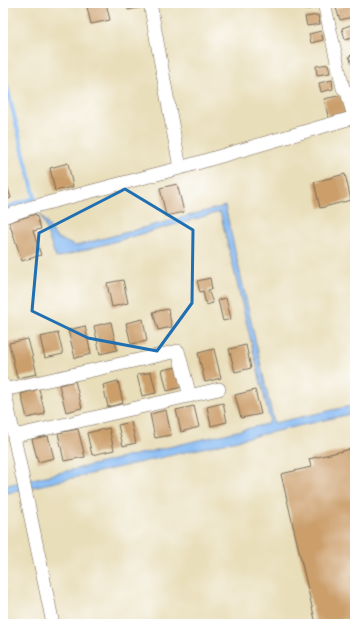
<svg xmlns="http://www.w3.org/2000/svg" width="358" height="627" viewBox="0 0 358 627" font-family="'Libre Caslon Text',serif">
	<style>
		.water { fill: #83b8f2; stroke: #5f7188 }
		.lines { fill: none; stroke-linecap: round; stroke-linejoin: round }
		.stream { stroke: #83b8f2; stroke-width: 4 }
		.building { fill: #cb9e6a }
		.minor-casing { stroke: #786955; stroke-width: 14 }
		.minor { stroke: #fff; stroke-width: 13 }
		.marked { fill: none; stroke: #1f6fb2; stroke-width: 3; stroke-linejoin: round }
	</style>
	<rect width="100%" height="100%" fill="#fff"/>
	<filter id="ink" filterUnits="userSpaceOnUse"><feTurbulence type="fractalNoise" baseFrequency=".025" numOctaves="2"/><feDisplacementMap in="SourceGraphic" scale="8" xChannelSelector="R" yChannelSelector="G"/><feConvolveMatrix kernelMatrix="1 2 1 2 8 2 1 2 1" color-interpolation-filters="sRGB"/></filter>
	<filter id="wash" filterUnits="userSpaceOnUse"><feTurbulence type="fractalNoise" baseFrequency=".012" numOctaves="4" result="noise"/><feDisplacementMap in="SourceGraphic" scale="16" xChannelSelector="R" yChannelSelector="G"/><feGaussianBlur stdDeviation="0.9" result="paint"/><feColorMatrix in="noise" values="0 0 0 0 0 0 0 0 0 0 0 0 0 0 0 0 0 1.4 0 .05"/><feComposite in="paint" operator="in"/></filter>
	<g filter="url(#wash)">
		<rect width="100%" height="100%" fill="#e9deba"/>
		<path class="water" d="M225,206L274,423L355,405V413L3,494V486L267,424L270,421L220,212L56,258L40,213L56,237L75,246Z"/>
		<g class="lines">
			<path class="stream" d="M3,72L35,198L3,209"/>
		</g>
		<g id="blocks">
			<path class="building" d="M86,3H106L110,20L91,24Z
				M127,3H144V7L128,10Z
				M302,3H315L316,8L304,10Z
				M349,5L352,17L340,20L336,8Z
				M318,15L320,24L307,26L305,17Z
				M354,24L355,37L345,40L342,28Z
				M321,31L323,40L311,43L309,34Z
				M355,54V68H353L349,56Z
				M328,64L330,73L317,75L316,66Z
				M332,80L333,89L321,92L319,83Z
				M342,95L347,115L329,120L324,99Z
				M3,154L8,167L3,169Z
				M68,163L73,187L55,191L50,168Z
				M3,173L11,198L3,201Z
				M345,174L351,200L320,208L314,182Z
				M177,184L184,212L166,216L160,188Z
				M36,214L41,229L33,231L41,255L22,261L9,222Z
				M210,278L212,289L208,290L213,303L206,305L203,291L200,292L197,281Z
				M123,280L128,303L112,307L107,283Z
				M226,298L231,319L223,321L218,300Z
				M168,309L172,327L158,330L153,312Z
				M143,319L147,341L131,344L126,323Z
				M111,322L117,350L100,354L94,326Z
				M85,326L91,354L75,358L68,330Z
				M58,333L63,354L45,358L40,337Z
				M28,339L37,374L17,378L9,343Z
				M246,345L251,368L235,372L229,349Z
				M214,349L221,378L205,382L198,353Z
				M177,367L182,387L167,391L162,370Z
				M151,372L156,393L142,396L137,375Z
				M75,381L82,408L66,412L59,385Z
				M118,381L123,403L108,407L103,385Z
				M39,389L45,414L27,418L21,394Z
				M255,390L261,414L241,418L235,395Z
				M223,403L227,422L211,426L207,407Z
				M194,406L199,427L181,432L176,410Z
				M166,410L171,435L155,438L150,414Z
				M131,422L136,443L123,446L118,425Z
				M109,428L114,450L92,455L87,433Z
				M78,429L85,457L64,461L58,433Z
				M48,436L54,458L38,462L32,439Z
				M355,448V617L325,624H316L281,474L311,467L309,459Z"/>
		</g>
	</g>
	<g filter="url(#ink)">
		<use href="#blocks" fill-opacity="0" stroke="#786955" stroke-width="1"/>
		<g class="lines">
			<g class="minor-casing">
				<path id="minor" d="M150,3L180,168
					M324,3L343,88L347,92L354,117
					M354,3L355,6
					M3,217L32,207L180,168L355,117
					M3,384L53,624
					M4,390L178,351L190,396
					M14,436L219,389"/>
			</g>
			<use href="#minor" class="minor"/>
		</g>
	</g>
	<path class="marked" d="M125,189L193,230L192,303L157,351L88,338L32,311L39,233Z"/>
	<rect width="358" height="627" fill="none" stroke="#fff" stroke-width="16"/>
</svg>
